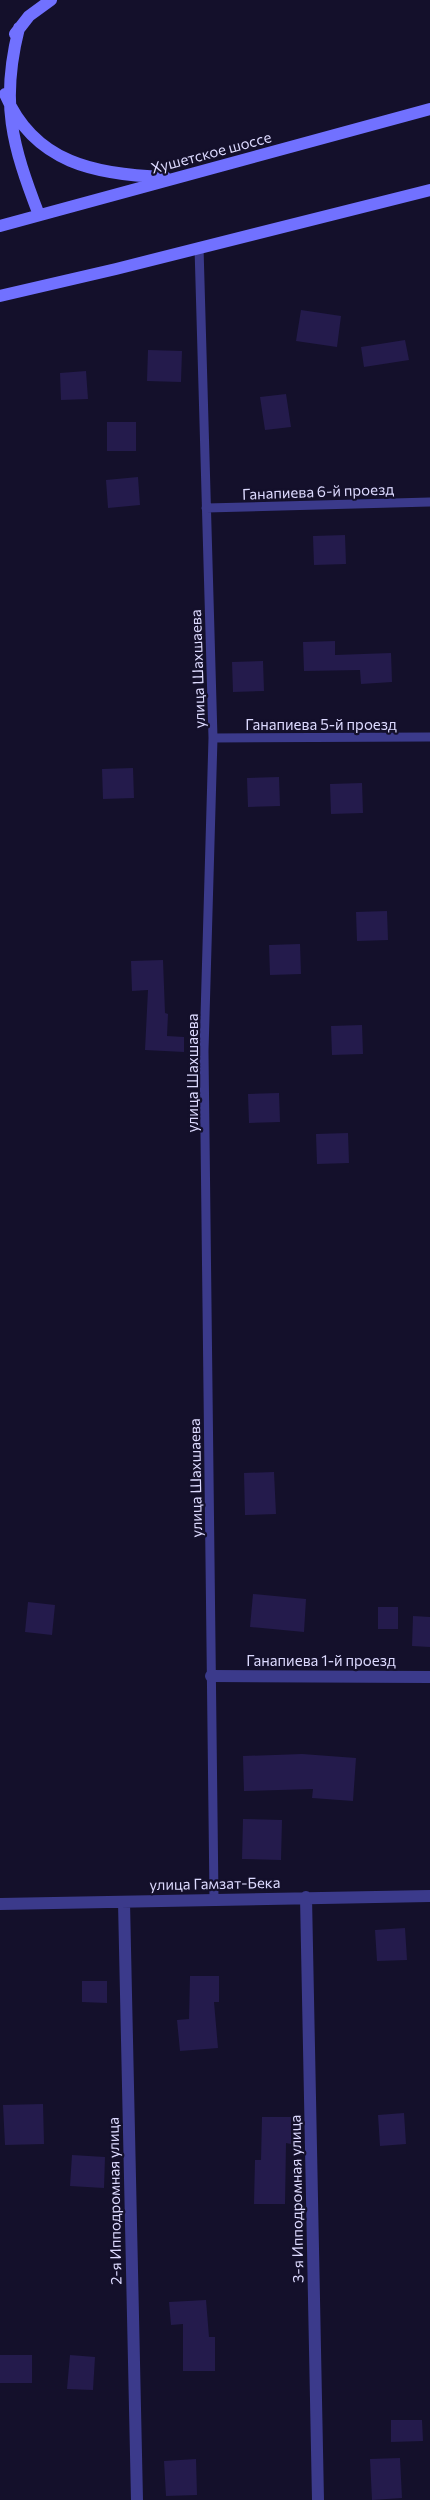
<svg xmlns="http://www.w3.org/2000/svg" width="430" height="2500" viewBox="0 0 430 2500" font-family="Commissioner,sans-serif">
	<style>
		.building { fill: #241b4c }
		.lines { fill: none; stroke-linecap: round; stroke-linejoin: round }
		.lane { stroke: #3b3a8b; stroke-width: 9 }
		.street { stroke: #3b3a8b; stroke-width: 12 }
		.secondary { stroke: #7171ff; stroke-width: 12 }
		.labels { text-anchor: middle; dominant-baseline: central; stroke-width: 4.5; stroke-linejoin: round; paint-order: stroke }
		.street-label { font-size: 15px; fill: #dddaff; stroke: #14102b }
	</style>
	<rect width="100%" height="100%" fill="#14102b"/>
	<path class="building" d="M301,310L341,316L337,347L296,341Z
		M405,340L409,360L364,367L361,347Z
		M148,350L182,351L181,382L147,381Z
		M86,371L88,399L61,400L60,373Z
		M286,394L291,427L265,430L260,397Z
		M107,422H136V451H107Z
		M138,477L140,505L108,508L106,480Z
		M345,535L346,564L314,565L313,536Z
		M335,641V655L391,653L392,682L361,684L360,670L304,671L303,642Z
		M263,661L264,691L233,692L232,662Z
		M133,768L134,798L103,799L102,769Z
		M279,777L280,806L248,807L247,778Z
		M362,783L363,813L331,814L330,784Z
		M387,911L388,940L357,941L356,912Z
		M300,944L301,974L270,975L269,945Z
		M163,960L165,1013L168,1014L167,1036L184,1037V1052L145,1050L148,990L132,991L131,961Z
		M362,1025L363,1054L332,1055L331,1026Z
		M279,1093L280,1122L249,1123L248,1094Z
		M348,1133L349,1163L317,1164L316,1134Z
		M274,1472L276,1514L245,1515L244,1473Z
		M253,1594L306,1599L304,1632L250,1627Z
		M28,1602L55,1605L52,1635L25,1632Z
		M378,1607H398V1629H378Z
		M413,1616L430,1617V1647L412,1646Z
		M302,1754L356,1758L353,1801L312,1798L313,1789L244,1791L243,1756Z
		M243,1819L282,1820L281,1860L242,1859Z
		M405,1928L407,1960L377,1961L375,1930Z
		M190,1976H219V2002H214L218,2048L180,2051L177,2020L189,2019Z
		M82,1981H107V2003L82,2002Z
		M43,2104L44,2144L5,2145L3,2105Z
		M404,2113L406,2144L380,2146L378,2115Z
		M262,2117H291V2144L286,2143L285,2204H254L255,2160H261Z
		M72,2155L105,2157L104,2188L70,2186Z
		M206,2300L209,2337H215V2371H183V2324L171,2325L169,2302Z
		M0,2355H32V2383H0Z
		M70,2355L95,2357L93,2390L67,2389Z
		M391,2420H422L423,2441L391,2442Z
		M400,2458L402,2498L372,2500L370,2459Z
		M196,2459L197,2495L166,2496L164,2461Z"/>
	<g class="lines">
		<path class="lane" d="M199,247L213,738L204,1051L214,1899
			M206,508L430,502
			M213,738L430,737"/>
		<path class="street" d="M211,1676L430,1677
			M306,1897L318,2500
			M124,1902L137,2500
			M0,1904L430,1896"/>
		<path class="secondary" d="M19,28C0,103 12,145 39,215
			M15,34L29,16L51,0
			M5,94C34,163 96,175 165,177
			M0,226L430,109
			M0,296L116,269L430,190"/>
	</g>
	<g class="labels">
		<g class="street-label">
			<text transform="translate(211 152) rotate(-15)">Хушетское шоссе</text>
			<text transform="translate(318 491) rotate(-2)">Ганапиева 6-й проезд</text>
			<text transform="translate(197 669) rotate(-92)">улица Шахшаева</text>
			<text x="321" y="724">Ганапиева 5-й проезд</text>
			<text transform="translate(192 1073) rotate(-90)">улица Шахшаева</text>
			<text transform="translate(195 1478) rotate(-91)">улица Шахшаева</text>
			<text x="321" y="1660">Ганапиева 1-й проезд</text>
			<text transform="translate(215 1883) rotate(-1)">улица Гамзат-Бека</text>
			<text transform="translate(296 2199) rotate(-91)">3-я Ипподромная улица</text>
			<text transform="translate(114 2201) rotate(-91)">2-я Ипподромная улица</text>
		</g>
	</g>
</svg>
